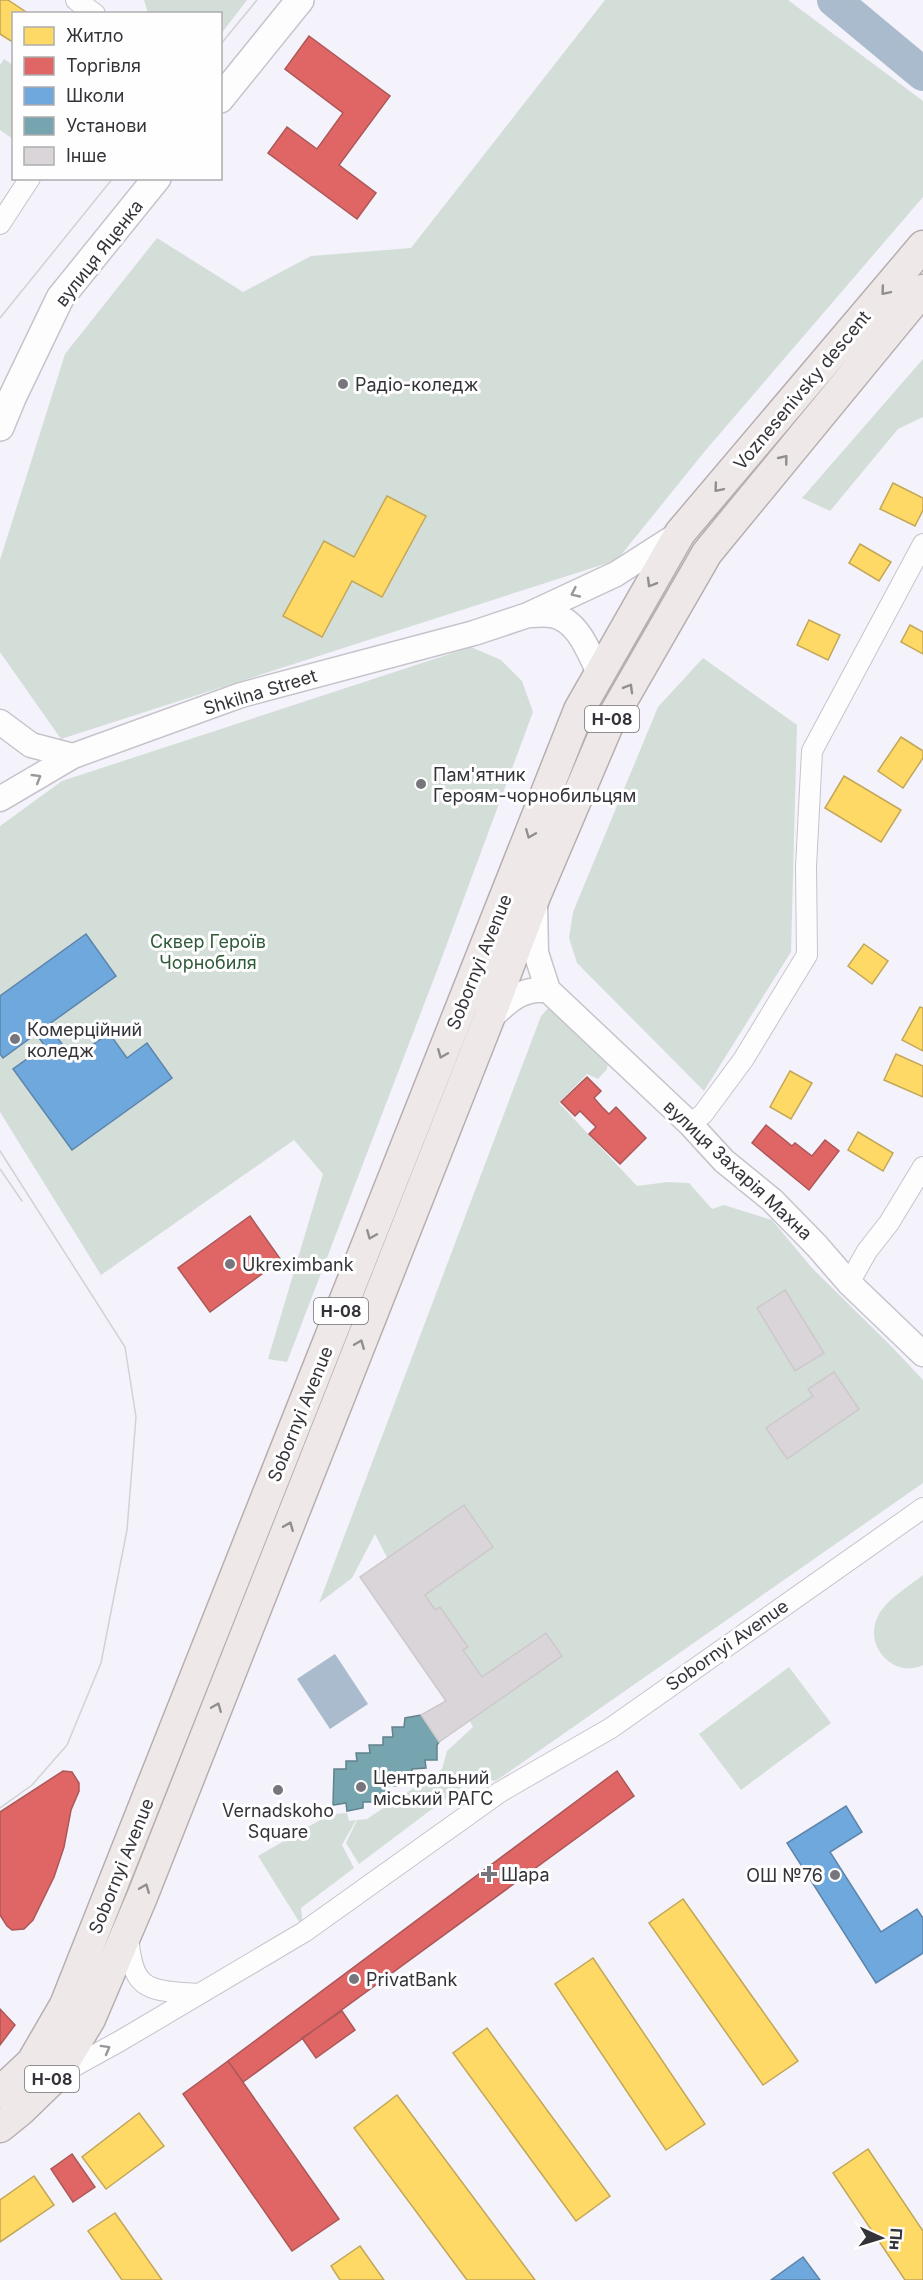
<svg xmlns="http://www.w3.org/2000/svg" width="923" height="2280" viewBox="0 0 923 2280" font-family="Inter,sans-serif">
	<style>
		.green { fill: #d4ded8 }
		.water { fill: #a9bbcd }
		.homes { fill: #ffd966; stroke: #c2a758; stroke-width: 1.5 }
		.shops { fill: #e06666; stroke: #ac5758; stroke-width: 1.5 }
		.schools { fill: #6fa8dc; stroke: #5d85ab; stroke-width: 1.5 }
		.public { fill: #76a5af; stroke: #62838c; stroke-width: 1.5 }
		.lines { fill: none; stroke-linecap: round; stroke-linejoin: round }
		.river { stroke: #a9bbcd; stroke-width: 34 }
		.building { fill: #dad5d8; stroke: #ccc8cb; stroke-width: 1.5 }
		.minor-casing { stroke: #c6c4cb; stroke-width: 22 }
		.tertiary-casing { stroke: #c6c4cb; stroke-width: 27 }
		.secondary-casing { stroke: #c6c4cb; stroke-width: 30 }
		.primary-casing { stroke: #b9aeaf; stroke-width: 33 }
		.minor { stroke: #fdfdfe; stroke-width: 20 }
		.tertiary { stroke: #fdfdfe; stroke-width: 24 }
		.secondary { stroke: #fdfdfe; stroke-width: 27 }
		.primary { stroke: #eee9e8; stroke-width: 30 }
		.tram { stroke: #d2d2d5; stroke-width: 1.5 }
		.oneway { stroke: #918e90 }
		.oneway2 { stroke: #98989c }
		.poi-dot { fill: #77767d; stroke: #fefefe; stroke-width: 2 }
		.labels { text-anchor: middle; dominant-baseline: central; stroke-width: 6; stroke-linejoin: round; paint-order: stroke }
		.shield { fill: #fefefe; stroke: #717074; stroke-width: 1.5 }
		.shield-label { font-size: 16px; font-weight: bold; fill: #343339 }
		.street-label { font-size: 18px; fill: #343339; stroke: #fefefe }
		.poi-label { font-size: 18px; fill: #343339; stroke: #fefefe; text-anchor: start }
		.park-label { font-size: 18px; fill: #2f5a39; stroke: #fefefe }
	</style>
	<rect width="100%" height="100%" fill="#f4f2fa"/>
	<path class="green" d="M144,0H247L221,34L220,14L148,13Z
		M605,0H788L923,101V197L705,451L617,560L61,739L0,652V560L65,354L157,238L243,292L311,256L411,248Z
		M4,59L13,65V139L0,130V65Z
		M923,359V417L898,429L830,511L802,498Z
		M471,647L501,660L522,681L533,712L438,968L287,1362L268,1359L323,1174L294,1140L101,1275L0,1112V826L62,781Z
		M703,658L797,725L791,952L704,1091L577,963L569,938L573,912L658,707Z
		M551,1005L608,1061L607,1069L598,1079L587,1074L559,1103L637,1186L668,1182L689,1183L712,1209L724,1205L772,1220L812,1268L891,1346L923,1380V1483L506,1774L495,1781L476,1776L359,1864L346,1843L357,1820L367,1819L442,1769L447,1751L473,1727L375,1534L352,1578L319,1603L541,1016Z
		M923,1575V1665C893,1679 863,1645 878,1616C887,1599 908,1587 923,1575Z
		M789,1667L831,1723L741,1790L699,1734Z
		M334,1812L335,1814L347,1813L349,1821L356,1820L342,1845L354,1868L301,1908L303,1928L258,1856Z"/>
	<path class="water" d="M335,1654L368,1704L330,1729L297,1679Z"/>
	<path class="homes" d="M0,0H8L29,14H14V43L0,34Z
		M893,483L923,498V510L915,526L880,509Z
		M387,496L426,516L382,597L352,581L322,637L283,616L324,541L354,557Z
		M860,544L891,562L879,581L849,563Z
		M809,620L840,635L828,660L797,645Z
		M910,625L923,632V654L901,642Z
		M901,737L923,751V758L903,788L878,771Z
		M844,776L901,810L881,842L825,808Z
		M864,944L888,961L872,984L848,966Z
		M920,1007L923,1008V1051L902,1040Z
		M896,1054L923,1066V1097L884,1080Z
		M790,1071L812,1083L791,1119L770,1107Z
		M858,1132L893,1153L883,1171L848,1150Z
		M683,1899L798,2061L763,2085L649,1923Z
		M593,1958L705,2124L666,2150L555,1984Z
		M487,2028L610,2196L576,2221L453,2053Z
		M397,2095L535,2280H467L354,2128Z
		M139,2113L164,2146L106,2189L82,2157Z
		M868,2149L923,2231V2280H905L833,2173Z
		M34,2176L54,2205L0,2242V2200Z
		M115,2213L162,2280H122L88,2231Z
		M360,2246L384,2280H340L331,2266Z"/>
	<path class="shops" d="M309,36L390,96L339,165L376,193L357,219L268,153L287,127L317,149L343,113L285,69Z
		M587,1077L601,1091L594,1098L602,1107L609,1114L616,1107L646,1138L620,1164L589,1134L596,1127L580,1111L575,1116L561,1102Z
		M766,1125L792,1146L795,1143L812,1156L825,1140L839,1151L809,1190L752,1143Z
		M250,1216L281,1260L210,1312L178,1268Z
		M63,1771L72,1772L79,1783V1791L71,1810L64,1847L54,1877L33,1920L24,1929L12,1930L7,1926L0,1915V1812Z
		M617,1771L634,1796L243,2082L228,2061Z
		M0,2009L15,2025L0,2045Z
		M342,2011L355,2030L316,2058L302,2038Z
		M228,2061L339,2219L292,2251L183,2094Z
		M72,2154L95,2187L73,2202L51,2169Z"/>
	<path class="schools" d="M86,934L116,976L48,1025L73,1059L109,1033L127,1058L147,1043L172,1078L72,1150L13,1069L45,1046L36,1034L3,1058L0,1054V996Z
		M846,1806L862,1832L830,1852L881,1932L917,1909L923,1918V1953L876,1983L787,1843Z
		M803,2257L820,2280H771Z"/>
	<path class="public" d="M421,1715L439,1742L437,1745V1760H425L426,1768L412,1769V1777L401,1778L400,1786H387V1794H376L375,1802H363V1808L347,1811L346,1803L333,1805L334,1769H346V1761H357L356,1753H370L369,1745H383V1737H393L392,1727H404L405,1718Z"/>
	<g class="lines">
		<path class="river" d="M834,0L923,74"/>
	</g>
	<path class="building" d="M785,1290L824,1353L795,1371L757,1308Z
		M834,1372L859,1409L787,1459L766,1428L813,1396L808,1389Z
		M464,1505L493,1547L425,1595L435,1610L440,1607L468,1647L463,1650L482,1677L546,1633L562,1656L439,1742L421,1715L446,1701L360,1577Z"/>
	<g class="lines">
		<g class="minor-casing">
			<path id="minor" d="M76,0L95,14
				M0,224L30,178
				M690,1124L703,1114L743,1060L807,955L806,867L812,751L923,544
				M849,1283L867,1251L889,1223L923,1167
				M128,1934C132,1991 146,1990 197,1994
				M60,2074L120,2041L304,1932L500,1792L611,1728L923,1508"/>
		</g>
		<g class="tertiary-casing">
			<path id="tertiary" d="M528,615C535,615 544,614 552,615C578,620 589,652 599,673
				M0,722L31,745L73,756
				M0,799L73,756L241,695L474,633L528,615L616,574L680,533
				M535,906L536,953L548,990L690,1124L724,1161L772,1200L817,1246L849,1283L923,1354
				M488,1020C508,1002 519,988 548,990"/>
		</g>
		<g class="secondary-casing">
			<path id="secondary" d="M220,99L300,0
				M0,427L12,398L60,298L157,178"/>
		</g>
		<g class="primary-casing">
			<path id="primary" d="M0,2092L32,2062L65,2005L579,710L680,533L923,246
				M0,2127L21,2110L55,2077L90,2019L142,1897L488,1021L536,894L608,725L707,553L923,290"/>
		</g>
		<use href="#minor" class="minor"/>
		<use href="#tertiary" class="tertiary"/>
		<use href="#secondary" class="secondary"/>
		<use href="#primary" class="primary"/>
		<path class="tram" d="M220,45L257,0
			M0,318L113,178
			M0,1151L125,1347L136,1417L127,1530L101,1663L67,1745L32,1785L0,1808
			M0,1169L22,1201"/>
	</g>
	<defs><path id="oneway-chevron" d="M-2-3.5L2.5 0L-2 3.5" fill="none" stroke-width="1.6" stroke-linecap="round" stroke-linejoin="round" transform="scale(1.5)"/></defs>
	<g class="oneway">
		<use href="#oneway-chevron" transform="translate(885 291) rotate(130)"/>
		<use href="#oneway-chevron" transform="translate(784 459) rotate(-51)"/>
		<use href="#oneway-chevron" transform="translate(718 488) rotate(130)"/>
		<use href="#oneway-chevron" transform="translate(651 583) rotate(120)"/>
		<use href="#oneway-chevron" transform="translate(629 688) rotate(-60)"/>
		<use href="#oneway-chevron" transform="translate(530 834) rotate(112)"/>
		<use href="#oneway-chevron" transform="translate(442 1054) rotate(112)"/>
		<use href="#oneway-chevron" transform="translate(371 1235) rotate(112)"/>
		<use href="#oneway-chevron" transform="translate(360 1344) rotate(-68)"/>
		<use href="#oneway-chevron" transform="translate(289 1526) rotate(-68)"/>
		<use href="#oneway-chevron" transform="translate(217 1707) rotate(-68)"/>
		<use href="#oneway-chevron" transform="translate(145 1888) rotate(-68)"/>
	</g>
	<g class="oneway2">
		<use href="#oneway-chevron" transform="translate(575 593) rotate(155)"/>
		<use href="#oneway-chevron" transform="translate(37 778) rotate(-31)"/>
		<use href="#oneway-chevron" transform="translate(106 2049) rotate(-29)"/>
	</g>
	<g class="poi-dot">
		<circle cx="343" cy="384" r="6"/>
		<circle cx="421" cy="784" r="6"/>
		<circle cx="15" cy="1039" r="6"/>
		<circle cx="230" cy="1264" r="6"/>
		<circle cx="361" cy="1787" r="6"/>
		<circle cx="278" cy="1790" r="6"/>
		<path d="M486 1865h6v6h6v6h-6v6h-6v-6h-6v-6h6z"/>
		<circle cx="835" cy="1875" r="6"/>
		<circle cx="354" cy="1979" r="6"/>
	</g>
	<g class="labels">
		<g class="shield">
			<rect x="585" y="706" width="54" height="26" rx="4.5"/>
			<rect x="314" y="1298" width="54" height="26" rx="4.5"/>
			<rect x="25" y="2066" width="54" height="26" rx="4.5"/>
		</g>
		<g class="shield-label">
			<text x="612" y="719">Н-08</text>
			<text x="341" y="1311">Н-08</text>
			<text x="52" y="2079">Н-08</text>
		</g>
		<g class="street-label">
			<text transform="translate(99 253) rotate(-52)">вулиця Яценка</text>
			<text transform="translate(802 390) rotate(-50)">Voznesenivsky descent</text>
			<text transform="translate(260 692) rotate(-17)">Shkilna Street</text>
			<text transform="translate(479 962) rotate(-68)">Sobornyi Avenue</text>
			<text transform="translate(738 1170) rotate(43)">вулиця Захарія Махна</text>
			<text transform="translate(300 1414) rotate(-68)">Sobornyi Avenue</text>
			<text transform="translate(727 1645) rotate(-35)">Sobornyi Avenue</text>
			<text transform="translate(121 1866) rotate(-68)">Sobornyi Avenue</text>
		</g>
		<g class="poi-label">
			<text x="355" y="384">Радіо-коледж</text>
			<text x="433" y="774">Пам'ятник<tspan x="433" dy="21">Героям-чорнобильцям</tspan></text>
			<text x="27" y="1029">Комерційний<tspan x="27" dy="21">коледж</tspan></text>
			<text x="242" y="1264">Ukreximbank</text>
			<text x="373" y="1777">Центральний<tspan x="373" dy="21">міський РАГС</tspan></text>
			<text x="278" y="1810" text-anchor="middle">Vernadskoho<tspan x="278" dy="21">Square</tspan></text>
			<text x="501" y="1874">Шара</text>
			<text x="823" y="1875" text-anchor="end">ОШ №76</text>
			<text x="366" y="1979">PrivatBank</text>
		</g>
		<g class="park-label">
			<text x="208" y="941">Сквер Героїв<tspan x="208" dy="21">Чорнобиля</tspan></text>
		</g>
	</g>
	<rect x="12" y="12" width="210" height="168" fill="#fefefe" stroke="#adadaf" stroke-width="1.5"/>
	<rect x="24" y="27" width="30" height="18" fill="#ffd966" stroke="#adadaf" stroke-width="1.5"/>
	<text x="66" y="42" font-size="18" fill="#343339">Житло</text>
	<rect x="24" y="57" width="30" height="18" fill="#e06666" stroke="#adadaf" stroke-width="1.5"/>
	<text x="66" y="72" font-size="18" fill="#343339">Торгівля</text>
	<rect x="24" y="87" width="30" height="18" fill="#6fa8dc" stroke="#adadaf" stroke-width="1.5"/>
	<text x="66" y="102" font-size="18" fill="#343339">Школи</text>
	<rect x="24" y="117" width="30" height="18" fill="#76a5af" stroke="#adadaf" stroke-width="1.5"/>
	<text x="66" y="132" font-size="18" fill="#343339">Установи</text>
	<rect x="24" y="147" width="30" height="18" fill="#dad5d8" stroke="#adadaf" stroke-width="1.5"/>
	<text x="66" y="162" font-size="18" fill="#343339">Інше</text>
	<g transform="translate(881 2238) rotate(94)" stroke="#fefefe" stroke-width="4.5" paint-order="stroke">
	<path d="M0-4.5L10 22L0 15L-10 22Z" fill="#343339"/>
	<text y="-9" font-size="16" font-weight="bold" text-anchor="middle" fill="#343339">Пн</text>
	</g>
</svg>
